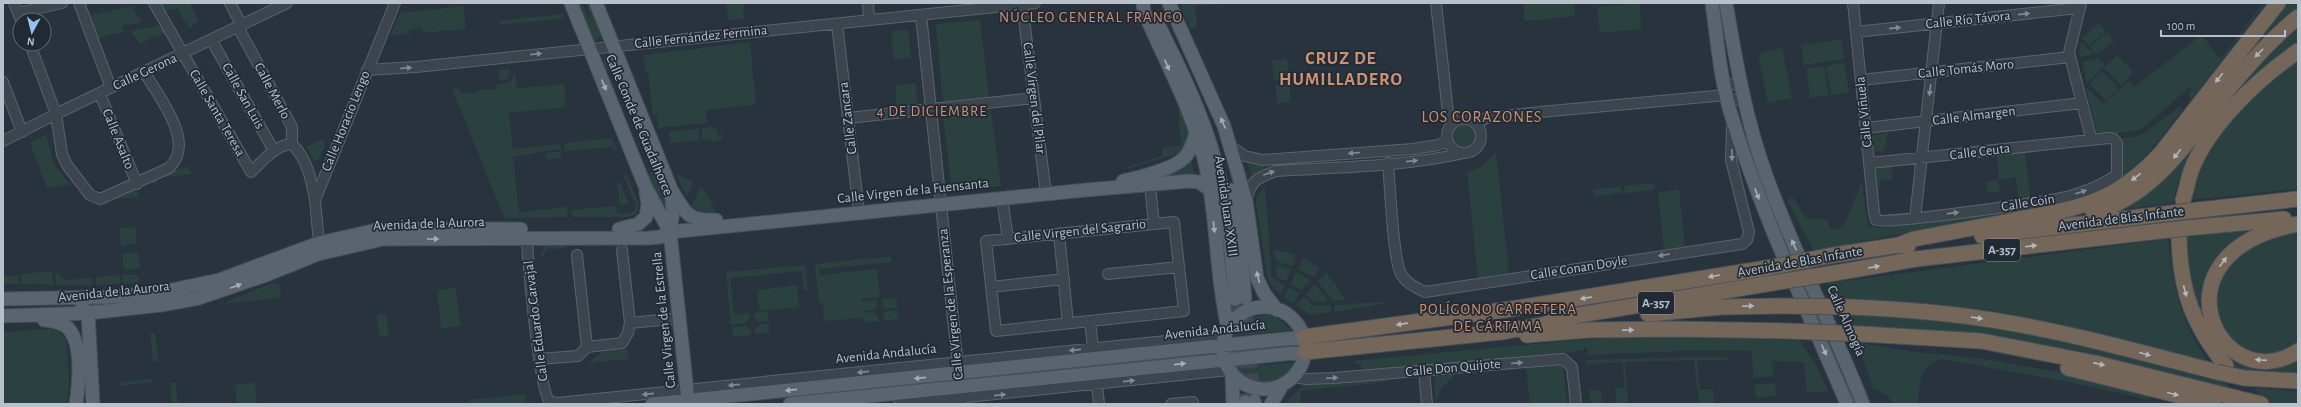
<svg xmlns="http://www.w3.org/2000/svg" width="2301" height="407" viewBox="0 0 2301 407" font-family="'Alegreya Sans',sans-serif">
	<style>
		.green { fill: #2b4140 }
		.lines { fill: none; stroke-linecap: round; stroke-linejoin: round }
		.major-tunnel { stroke: #3e4853; stroke-width: 13; stroke-dasharray: 13 6; stroke-linecap: butt }
		.minor-casing { stroke: #5a636c; stroke-width: 12 }
		.major-casing { stroke: #454e58; stroke-width: 15 }
		.highway-casing { stroke: #475059; stroke-width: 17 }
		.minor { stroke: #3c454e; stroke-width: 10 }
		.major { stroke: #5a646e; stroke-width: 13 }
		.highway { stroke: #74675a; stroke-width: 15 }
		.highway-bridge-casing { stroke: #475059; stroke-width: 17; stroke-linecap: butt }
		.highway-bridge { stroke: #74675a; stroke-width: 15 }
		.oneway { fill: #808992 }
		.oneway2 { fill: #b1b7be }
		.oneway3 { fill: #a5aeb7 }
		.labels { text-anchor: middle; dominant-baseline: central; stroke-width: 3.5; stroke-linejoin: round; paint-order: stroke }
		.shield { fill: #212a34; stroke: #8b939c; stroke-width: 1 }
		.shield-label { font-size: 13px; font-weight: bold; fill: #b8c0c9 }
		.street-label { font-size: 14px; fill: #b8c0c9; stroke: #212a34 }
		.neighbourhood-label { font-size: 15px; letter-spacing: 1px; fill: #cc9170; stroke: #212a34 }
		.quarter-label { font-size: 16px; letter-spacing: 1px; fill: #cc9170; stroke: #212a34 }
		.district-label { font-size: 18px; font-weight: bold; letter-spacing: 1px; fill: #cc9170; stroke: #212a34 }
	</style>
	<rect width="100%" height="100%" fill="#28333e"/>
	<path class="green" d="M160,3H190L199,21L190,28L186,21H183L178,8L165,11Z
		M582,3L588,18L591,16L585,3H591L601,31L600,37L594,42L591,41L577,6Z
		M726,3H743L744,19L728,20Z
		M1182,3H1223V4L1195,6L1197,28H1190L1181,9Z
		M1523,3H1574L1575,16L1525,21Z
		M1639,3L1642,29L1600,33L1597,7Z
		M2263,3H2266L2188,104L2191,99L2188,94L2191,90L2190,87L2140,130L2098,136L2085,86L2103,104L2128,81L2134,87L2202,35L2218,57L2223,56Z
		M2288,3H2298V10L2283,21L2253,50Z
		M132,6L142,22L122,26L124,32L112,34L96,39L88,16Z
		M464,6L466,29L423,33L422,28L409,30V34L390,36L400,13Z
		M563,14V18L501,25L500,21Z
		M980,20L989,97L943,102L936,24Z
		M2099,23L2106,31L2089,46L2082,38Z
		M2298,24V43C2242,80 2185,134 2173,203L2105,212Z
		M162,25L168,33L153,37L140,44L131,31Z
		M908,30L911,58L894,60L891,31Z
		M2107,32L2114,40L2098,55L2090,47Z
		M1841,39L1844,59L1804,65L1801,45Z
		M750,42L756,105L706,110L707,123L658,128L657,115H653L648,71H645L644,55Z
		M2081,42L2094,54L2080,57L2079,50Z
		M1782,48L1792,98L1768,103L1758,54Z
		M609,55L613,57L617,67L603,72L604,57Z
		M2117,55L2134,72L2121,85L2104,68Z
		M2298,56V189L2190,200C2210,133 2247,101 2298,56Z
		M2098,58L2105,65L2087,84L2082,62Z
		M1287,59L1289,78L1274,80L1272,61Z
		M1844,63L1849,92L1831,95L1826,66Z
		M1824,66L1829,95L1810,98L1806,69Z
		M510,69L508,79L499,80L498,70Z
		M2102,71L2118,88L2106,100L2089,84Z
		M515,72L517,88L564,84L566,107L509,113L513,149L560,144L561,149L513,157L519,212L567,207L568,217L507,218L503,215L452,89L459,88L460,94L477,92V90L497,89L496,85L510,82Z
		M618,73L652,159H649L616,75Z
		M607,77L610,78L643,163Z
		M915,83L918,103L897,106L895,86Z
		M1290,83L1291,102L1277,103L1275,85Z
		M2180,106L2183,109C2157,143 2130,181 2087,196C2068,202 2047,205 2027,209L2119,174L2122,167L2120,139L2142,135Z
		M1179,109C1183,111 1187,122 1188,127C1194,156 1168,156 1151,161C1141,164 1130,169 1121,169L1162,156V148L1182,145C1180,133 1178,121 1179,109Z
		M991,110L1001,186L952,191L943,115Z
		M1454 136a11 11 0 1 1 22 0a11 11 0 1 1-22 0Z
		M716,127L718,135H722V139L714,142L702,139V128Z
		M699,129L700,140L670,143L669,132Z
		M1888,133L1884,151L1875,152L1873,135Z
		M46,135L54,164L70,185L47,188L30,143Z
		M612,138L617,150H613L612,147L565,151L564,143Z
		M322,139L325,145L319,159L314,161L306,147Z
		M561,151L562,158L546,160V154H543Z
		M2025,151L2031,201L2019,202L2016,177L1999,180L1997,155Z
		M1496,152L1509,273L1478,278L1467,172L1481,167Z
		M1190,156L1196,178L1131,182Z
		M1248,164L1264,166L1265,169L1252,177Z
		M187,166L193,174L157,178V183H143Z
		M1892,166L1891,180L1880,181V188H1878L1876,167Z
		M658,170L666,194L667,214C657,205 653,186 644,175Z
		M676,174L694,182L686,197Z
		M627,175L639,205L636,214L629,217H572L571,210L616,206L617,214L634,212L636,206L624,176Z
		M1998,180L2000,192L1987,193L1986,182Z
		M617,182H620L629,204L620,206Z
		M1862,182L1868,226L1879,228L2004,213L1814,251L1787,200L1793,197L1806,218L1818,220L1824,218L1828,222L1830,228L1836,230L1845,224Z
		M1654,183L1655,190L1625,193L1624,186Z
		M701,187L708,195L715,212H700L691,206Z
		M1621,187L1622,193L1594,196L1593,189Z
		M132,188L138,192V197L106,200Z
		M1263,188H1265L1272,278L1285,285L1281,295L1273,288L1267,277L1256,202L1257,197Z
		M1679,190L1685,246L1664,250L1658,192Z
		M135,227L137,244L121,246L119,228Z
		M2298,228V344C2245,381 2189,314 2229,264C2232,260 2239,256 2243,253C2249,248 2256,241 2263,238C2274,234 2287,231 2298,228Z
		M2258,229L2229,247L2217,261L2206,322C2187,298 2188,265 2187,236Z
		M2168,239C2174,290 2180,321 2210,364L1836,301L1828,283Z
		M566,244V248L547,249L543,256L539,257L545,246Z
		M1274,249L1296,255L1292,266L1276,261Z
		M138,252L140,268L124,270L122,254Z
		M891,256L892,262L819,269L820,275L877,269L880,297L861,299L862,301L877,300V305L874,310L863,311V313L874,312L878,316L879,321L864,323L863,318L824,321L823,303H819L815,264Z
		M1303,258L1320,268L1313,277L1298,269Z
		M805,265L808,290H804L802,271L730,278L734,315L749,313V318L746,323L731,325L726,272Z
		M1276,265L1291,269L1286,281L1277,278Z
		M52,271L54,285L21,284V274Z
		M55,271L66,280L92,278L93,285H56Z
		M1296,272L1310,280L1302,290L1290,284Z
		M1326,273L1336,285L1345,300L1333,301L1318,282Z
		M135,274L139,278V283L123,284L122,275Z
		M18,275L19,284H3V276Z
		M120,275L121,284L97,285L96,277Z
		M273,283L279,284L281,298L222,304Z
		M1315,284L1328,301L1314,302L1306,294Z
		M797,285L799,307L759,311L757,290Z
		M1289,287L1300,293L1293,303L1284,297Z
		M456,288L460,326L441,329L437,290Z
		M1304,297L1314,306L1331,305V312L1311,315L1296,305Z
		M896,298L897,308L886,309L882,304V299Z
		M1384,302V304L1334,312V305Z
		M897,310L898,319L884,321L883,316L886,311Z
		M768,311L769,321L759,322L754,317L753,313Z
		M386,314L389,336L379,337L377,315Z
		M1844,314C1881,316 1917,317 1953,322C2045,334 2135,360 2226,383L2235,391L2163,376L1848,328Z
		M1268,315L1277,318L1292,330L1233,336C1239,321 1252,316 1268,315Z
		M769,323L770,333L755,334V330L759,325Z
		M746,326L751,330V335L733,337L732,327Z
		M49,329L59,331L66,339L69,384L67,404H3V332Z
		M150,333H155L158,361L153,362Z
		M1682,337L1800,340L1815,363L1828,391L1807,393L1804,362L1772,361L1774,376L1754,378L1751,351H1680L1588,355L1587,347H1584V350L1553,356L1365,369L1353,361L1556,342L1609,338Z
		M1857,342L1906,351L1986,359L2067,374L2150,396L2149,400L2065,381L1941,359C1919,365 1920,384 1918,404H1893L1887,395L1873,388Z
		M627,349L628,359L588,363L602,352Z
		M2222,351C2250,370 2266,374 2298,360V375L2268,376L2236,369Z
		M1198,355L991,377L990,376L1197,354Z
		M1694,357H1727V360H1697L1700,390L1713,389L1714,403L1699,404L1694,360L1625,362L1628,404H1616L1615,389L1625,388L1622,362L1587,364L1586,360Z
		M1296,362C1283,386 1251,390 1236,367Z
		M1563,365L1567,404H1530L1526,368Z
		M1456,373L1442,388L1435,404L1434,377Z
		M152,379L153,382L119,386L118,382Z
		M1388,379V382L1348,386V382Z
		M1340,382V384H1346V386L1300,391L1301,404H1285L1303,385Z
		M170,383H176L178,404H172Z
		M255,383L257,403L237,404L235,385Z
		M925,383V384L720,404L721,403Z
		M1775,383L1776,396L1756,398L1754,385Z
		M2253,388L2298,391V404H2269Z
		M1593,389L1594,391H1601L1602,404H1591L1589,390Z
		M525,394L526,403L468,404L469,400Z"/>
	<g class="lines">
		<path class="major-tunnel" d="M1245,298L1254,401
			M1235,299L1245,402"/>
		<g class="minor-casing">
			<path id="minor" d="M14,3L21,20
				M79,3L111,88
				M154,3L251,172C263,161 275,145 292,144
				M230,3L242,26
				M868,3L869,20
				M1022,3L1046,194
				M1436,3L1448,113L1454,122
				M1853,3L1874,212L1876,220C1886,225 2051,201 2070,196C2086,191 2105,184 2117,174V143L2114,139L2109,138L1870,163
				M2081,3L2069,53L2091,138
				M18,13L62,3
				M921,15L962,404
				M837,24L859,212
				M238,27L292,127V144C307,159 311,178 315,200
				M1856,32L2079,8
				M212,41L274,151
				M30,44L56,114L62,154L67,165L90,195L100,199L169,168C197,143 158,96 145,73
				M367,70L416,67L1035,3
				M1861,80L2070,57
				M3,82L22,132
				M1726 92a8 8 0 1 1 16 0a8 8 0 1 1-16 0Z
				M100,94L137,184
				M848,118L1034,98
				M1447 136a17 17 0 1 1 34 0a17 17 0 1 1-34 0Z
				M1477,124L1486,118L1540,112L1726,95
				M1866,128L2082,103
				M3,141L56,114L287,3
				M1230,146L1245,156L1262,160L1413,149L1438,145L1448,141
				M1388,163C1390,185 1393,260 1401,274C1407,284 1415,287 1425,292L1742,244L1747,240L1749,232L1731,160L1732,124
				M1150,185L1154,224
				M1002,198L1008,239
				M1246,201C1251,181 1256,178 1276,171C1338,167 1403,167 1464,153
				M1915,218L1939,3
				M1174,222L1184,311L996,331L986,241Z
				M1059,234L1068,323
				M527,238C528,262 539,391 550,402L557,403L1225,335
				M324,246L319,243L315,200L395,3
				M577,255L587,347
				M1108,274L1179,267
				M991,287L1064,279
				M1090,321L1093,348
				M630,323L680,318
				M587,347L622,343L628,333L630,323L622,250
				M539,359L578,356L587,347
				M1424,370L1427,404
				M1293,377L1306,379L1334,378L1563,359L1572,367L1576,404
				M1097,384L1099,404
				M899,404L1229,370
				M1171,404L1193,402V404"/>
		</g>
		<g class="major-casing">
			<path id="major" d="M571,3L645,186L670,232
				M596,3L671,189L673,211L670,232L688,400
				M1143,3L1144,12C1165,61 1193,111 1205,163C1218,217 1215,274 1228,328
				M1169,3L1224,126L1246,201L1257,278L1264,293L1277,310
				M1712,3C1717,39 1720,76 1730,111C1760,212 1806,307 1847,404
				M1726,3C1736,62 1746,121 1767,178C1795,255 1833,328 1863,404
				M1158,24C1180,68 1202,113 1215,160C1227,205 1232,252 1235,299
				M1123,181C1140,177 1172,170 1184,158C1191,152 1193,141 1196,133
				M1231,190L1239,236L1245,298
				M672,191C686,214 688,221 716,220
				M619,229L638,224L646,217L648,204L646,192
				M3,299L107,297L157,293L219,280L319,243L381,229H521
				M82,307L88,313L93,404
				M1223 348a41 41 0 1 1 82 0a41 41 0 1 1-82 0Z
				M3,316L88,313L161,305L199,298L266,275L318,254L383,239L648,238L660,237L670,232L1086,190L1190,181L1199,182L1209,189
				M44,320C52,321 62,322 68,328C83,344 79,383 76,404
				M1232,374L1233,404
				M1254,401L1255,404
				M1245,402V404
				M652,404L1304,337
				M790,404L1305,352
				M1271,404L1283,384"/>
		</g>
		<g class="highway-casing">
			<path id="highway" d="M2183,200C2186,191 2188,180 2191,171C2209,124 2258,79 2298,51
				M2189,211L2298,199
				M2093,212C2155,197 2189,138 2226,92C2248,65 2271,39 2298,17
				M2298,224C2145,252 2220,402 2298,351
				M2187,228L2284,219
				M1982,236L2172,213
				M2179,238C2180,291 2193,325 2226,366
				M1899,245L1914,239C1946,233 1978,227 2010,221C2077,207 2111,207 2161,153L2278,3
				M1828,256L1899,245L1908,246
				M1835,273L1916,259L2169,230
				M1850,307C1902,309 1953,313 2004,322C2076,334 2146,354 2217,372
				M1648,314L1721,307L1780,306
				M1862,334L1981,341L2095,363L2261,404
				M1527,335L1589,330L1674,329L1788,331
				M1304,337L1504,310L1767,268
				M1305,352L1501,332L1542,325L1567,317L1772,283
				M2068,368L2213,404
				M2244,378L2298,381"/>
		</g>
		<use href="#minor" class="minor"/>
		<use href="#major" class="major"/>
		<use href="#highway" class="highway"/>
		<g class="highway-bridge-casing">
			<path id="highway-bridge" d="M2172,213L2189,211
				M2169,230L2187,228
				M1767,268L1828,256
				M1772,283L1835,273
				M1780,306L1850,307
				M1788,331L1862,334
				M2217,372L2244,378"/>
		</g>
		<use href="#highway-bridge" class="highway-bridge"/>
	</g>
	<defs><path id="oneway-solid" d="M-6-.8H1V-3.2L6.5 0L1 3.2V.8H-6Z"/></defs>
	<g class="oneway">
		<use href="#oneway-solid" transform="translate(2024 14) rotate(-6)"/>
		<use href="#oneway-solid" transform="translate(1895 28) rotate(-6)"/>
		<use href="#oneway-solid" transform="translate(536 54) rotate(-6)"/>
		<use href="#oneway-solid" transform="translate(406 68) rotate(-5)"/>
		<use href="#oneway-solid" transform="translate(1930 90) rotate(97)"/>
		<use href="#oneway-solid" transform="translate(1354 153) rotate(175)"/>
		<use href="#oneway-solid" transform="translate(1732 155) rotate(89)"/>
		<use href="#oneway-solid" transform="translate(1412 161) rotate(-6)"/>
		<use href="#oneway-solid" transform="translate(1269 173) rotate(-19)"/>
		<use href="#oneway-solid" transform="translate(2081 192) rotate(-18)"/>
		<use href="#oneway-solid" transform="translate(1953 213) rotate(-7)"/>
		<use href="#oneway-solid" transform="translate(1664 255) rotate(171)"/>
		<use href="#oneway-solid" transform="translate(1075 350) rotate(174)"/>
		<use href="#oneway-solid" transform="translate(1517 363) rotate(-5)"/>
		<use href="#oneway-solid" transform="translate(863 372) rotate(174)"/>
		<use href="#oneway-solid" transform="translate(1332 378) rotate(-4)"/>
		<use href="#oneway-solid" transform="translate(1129 381) rotate(-6)"/>
		<use href="#oneway-solid" transform="translate(734 385) rotate(174)"/>
		<use href="#oneway-solid" transform="translate(648 394) rotate(174)"/>
		<use href="#oneway-solid" transform="translate(1000 395) rotate(-6)"/>
	</g>
	<g class="oneway2">
		<use href="#oneway-solid" transform="translate(2259 53) rotate(135)"/>
		<use href="#oneway-solid" transform="translate(2219 78) rotate(128)"/>
		<use href="#oneway-solid" transform="translate(2177 154) rotate(128)"/>
		<use href="#oneway-solid" transform="translate(2136 177) rotate(142)"/>
		<use href="#oneway-solid" transform="translate(2031 246) rotate(-7)"/>
		<use href="#oneway-solid" transform="translate(2223 262) rotate(-53)"/>
		<use href="#oneway-solid" transform="translate(1874 267) rotate(-10)"/>
		<use href="#oneway-solid" transform="translate(1714 276) rotate(170)"/>
		<use href="#oneway-solid" transform="translate(2185 291) rotate(75)"/>
		<use href="#oneway-solid" transform="translate(1586 298) rotate(171)"/>
		<use href="#oneway-solid" transform="translate(1748 306) rotate(-2)"/>
		<use href="#oneway-solid" transform="translate(1977 318) rotate(9)"/>
		<use href="#oneway-solid" transform="translate(1402 324) rotate(172)"/>
		<use href="#oneway-solid" transform="translate(1628 330) rotate(-1)"/>
		<use href="#oneway-solid" transform="translate(2145 354) rotate(15)"/>
		<use href="#oneway-solid" transform="translate(2261 360) rotate(-176)"/>
		<use href="#oneway-solid" transform="translate(2099 364) rotate(13)"/>
		<use href="#oneway-solid" transform="translate(2173 394) rotate(14)"/>
	</g>
	<g class="oneway3">
		<use href="#oneway-solid" transform="translate(1167 65) rotate(67)"/>
		<use href="#oneway-solid" transform="translate(604 85) rotate(67)"/>
		<use href="#oneway-solid" transform="translate(1223 123) rotate(-113)"/>
		<use href="#oneway-solid" transform="translate(1757 194) rotate(69)"/>
		<use href="#oneway-solid" transform="translate(1214 227) rotate(84)"/>
		<use href="#oneway-solid" transform="translate(433 239)"/>
		<use href="#oneway-solid" transform="translate(1794 245) rotate(-114)"/>
		<use href="#oneway-solid" transform="translate(1258 277) rotate(-105)"/>
		<use href="#oneway-solid" transform="translate(236 286) rotate(-20)"/>
		<use href="#oneway-solid" transform="translate(1824 350) rotate(66)"/>
		<use href="#oneway-solid" transform="translate(1180 364) rotate(-6)"/>
		<use href="#oneway-solid" transform="translate(920 378) rotate(174)"/>
		<use href="#oneway-solid" transform="translate(791 390) rotate(174)"/>
	</g>
	<g class="labels">
		<g class="shield">
			<rect x="1984" y="239" width="36" height="22" rx="3"/>
			<rect x="1638" y="292" width="36" height="22" rx="3"/>
		</g>
		<g class="shield-label">
			<text x="2002" y="250">A-357</text>
			<text x="1656" y="303">A-357</text>
		</g>
		<g class="street-label">
			<text transform="translate(1968 20) rotate(-6)">Calle Río Távora</text>
			<text transform="translate(701 37) rotate(-6)">Calle Fernández Fermina</text>
			<text transform="translate(1966 69) rotate(-6)">Calle Tomás Moro</text>
			<text transform="translate(145 72) rotate(-25)">Calle Gerona</text>
			<text transform="translate(272 91) rotate(62)">Calle Merlo</text>
			<text transform="translate(243 96) rotate(61)">Calle San Luis</text>
			<text transform="translate(1034 98) rotate(83)">Calle Virgen del Pilar</text>
			<text transform="translate(1864 112) rotate(-96)">Calle Viñuela</text>
			<text transform="translate(217 113) rotate(60)">Calle Santa Teresa</text>
			<text transform="translate(1974 116) rotate(-7)">Calle Almargen</text>
			<text transform="translate(848 118) rotate(-97)">Calle Zancara</text>
			<text transform="translate(346 121) rotate(-68)">Calle Horacio Lengo</text>
			<text transform="translate(639 125) rotate(67)">Calle Conde de Guadalhorce</text>
			<text transform="translate(118 139) rotate(68)">Calle Asalto</text>
			<text transform="translate(1980 152) rotate(-7)">Calle Ceuta</text>
			<text transform="translate(913 191) rotate(-6)">Calle Virgen de la Fuensanta</text>
			<text transform="translate(2028 203) rotate(-9)">Calle Coín</text>
			<text transform="translate(1226 206) rotate(82)">Avenida Juan XXIII</text>
			<text transform="translate(2121 219) rotate(-7)">Avenida de Blas Infante</text>
			<text transform="translate(429 224) rotate(-2)">Avenida de la Aurora</text>
			<text transform="translate(1080 231) rotate(-6)">Calle Virgen del Sagrario</text>
			<text transform="translate(1800 262) rotate(-10)">Avenida de Blas Infante</text>
			<text transform="translate(1579 268) rotate(-9)">Calle Conan Doyle</text>
			<text transform="translate(114 292) rotate(-6)">Avenida de la Aurora</text>
			<text transform="translate(951 304) rotate(-96)">Calle Virgen de la Esperanza</text>
			<text transform="translate(664 320) rotate(-96)">Calle Virgen de la Estrella</text>
			<text transform="translate(536 321) rotate(-97)">Calle Eduardo Carvajal</text>
			<text transform="translate(1846 321) rotate(66)">Calle Almogía</text>
			<text transform="translate(1215 330) rotate(-6)">Avenida Andalucía</text>
			<text transform="translate(886 354) rotate(-6)">Avenida Andalucía</text>
			<text transform="translate(1453 368) rotate(-5)">Calle Don Quijote</text>
		</g>
		<g class="neighbourhood-label">
			<text x="1091" y="17">NÚCLEO GENERAL FRANCO</text>
			<text x="932" y="111">4 DE DICIEMBRE</text>
			<text x="1498" y="309">POLÍGONO CARRETERA<tspan x="1498" dy="17">DE CÁRTAMA</tspan></text>
		</g>
		<g class="quarter-label">
			<text x="1482" y="117">LOS CORAZONES</text>
		</g>
		<g class="district-label">
			<text x="1341" y="59">CRUZ DE<tspan x="1341" dy="21">HUMILLADERO</tspan></text>
		</g>
	</g>
	<rect width="2301" height="407" fill="none" stroke="#b8c0c9" stroke-width="8"/>
	<g transform="translate(32 32) rotate(187)"><circle r="19" fill="#212a34" stroke="#5d6670"/>
	<path d="M0-3L7 15L0 10L-7 15Z" fill="#98c0ef"/>
	<text y="-6" font-size="11" font-weight="bold" text-anchor="middle" fill="#b8c0c9">N</text>
	</g>
	<path d="M2161 30v6h124v-6" fill="none" stroke="#b8c0c9" stroke-width="2"/>
	<text x="2167" y="30" font-size="12" fill="#b8c0c9" stroke="#212a34" stroke-width="3" paint-order="stroke">100 m</text>
</svg>
